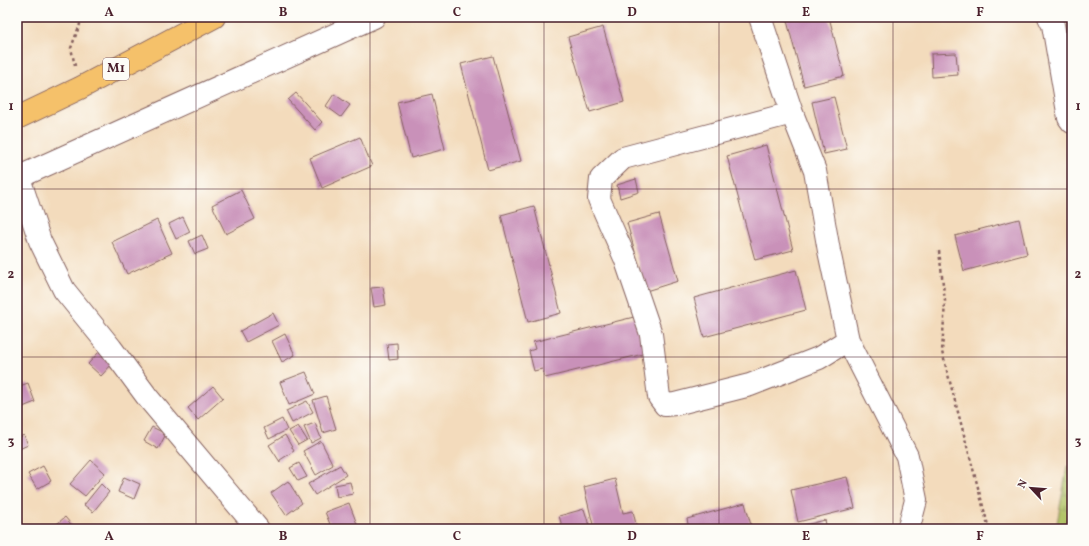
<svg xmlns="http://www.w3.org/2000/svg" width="1089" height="546" viewBox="0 0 1089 546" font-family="Vollkorn,serif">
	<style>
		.wetland { fill: url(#wetland-marsh); stroke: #7e724a }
		.building { fill: #c991b9 }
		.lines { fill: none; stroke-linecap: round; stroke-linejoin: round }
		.minor-casing { stroke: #85615e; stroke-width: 24 }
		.highway-casing { stroke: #85615e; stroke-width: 24 }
		.path { stroke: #85615e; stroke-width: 2.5; stroke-dasharray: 3 3; stroke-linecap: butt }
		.minor { stroke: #fff; stroke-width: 22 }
		.highway { stroke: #f5c16b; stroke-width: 22 }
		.grid { fill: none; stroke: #4a1f2b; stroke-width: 1; stroke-opacity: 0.55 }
		.labels { text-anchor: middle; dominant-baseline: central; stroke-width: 3; stroke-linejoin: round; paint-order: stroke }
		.shield { fill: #fdfcf7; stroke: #806168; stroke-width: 1 }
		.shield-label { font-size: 13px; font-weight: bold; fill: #4a1f2b }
		.neatline { fill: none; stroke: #4a1f2b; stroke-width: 1.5 }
		.grid-label { font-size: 13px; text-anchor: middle; font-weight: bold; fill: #4a1f2b }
	</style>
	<defs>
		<pattern id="wetland-marsh" width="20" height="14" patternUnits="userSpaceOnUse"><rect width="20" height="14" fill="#b2c468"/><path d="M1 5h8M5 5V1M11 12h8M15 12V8" fill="none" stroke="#939f56"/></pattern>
	</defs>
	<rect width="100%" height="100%" fill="#fdfcf7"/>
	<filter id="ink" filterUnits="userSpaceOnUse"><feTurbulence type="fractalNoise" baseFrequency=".025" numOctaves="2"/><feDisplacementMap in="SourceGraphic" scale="8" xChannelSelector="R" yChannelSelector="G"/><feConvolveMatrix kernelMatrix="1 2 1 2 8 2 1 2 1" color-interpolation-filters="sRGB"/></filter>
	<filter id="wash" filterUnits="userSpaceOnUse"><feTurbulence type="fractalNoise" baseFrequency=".012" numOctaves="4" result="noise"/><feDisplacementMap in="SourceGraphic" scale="16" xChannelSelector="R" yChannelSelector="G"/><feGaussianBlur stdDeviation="0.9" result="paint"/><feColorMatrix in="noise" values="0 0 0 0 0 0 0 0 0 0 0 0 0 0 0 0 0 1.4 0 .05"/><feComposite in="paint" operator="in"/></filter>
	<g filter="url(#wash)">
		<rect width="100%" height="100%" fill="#f3dbbc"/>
		<path class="wetland" d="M1072,466V529H1056L1067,467Z"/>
		<g id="blocks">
			<path class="building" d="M786,17H829L844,76L804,86Z
				M603,27L624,102L590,112L568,37Z
				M956,53L958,75L932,77L931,54Z
				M493,56L521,161L488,170L461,64Z
				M296,93L322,122L315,130L288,100Z
				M334,94L350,105L341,117L326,106Z
				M432,94L445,149L411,158L397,102Z
				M834,97L847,149L824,154L812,102Z
				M360,137L372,166L322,188L310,158Z
				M766,145L793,250L755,260L727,156Z
				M636,179L639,192L620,198L617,185Z
				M241,190L255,219L226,234L212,205Z
				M534,206L561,313L528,322L501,215Z
				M659,214L678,281L646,291L627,223Z
				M183,217L190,232L176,239L169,224Z
				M1019,219L1027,254L964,271L955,236Z
				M157,220L172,253L127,274L112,242Z
				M202,235L208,249L195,254L189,241Z
				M796,270L806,310L704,337L694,298Z
				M383,287L386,305L374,307L371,288Z
				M273,313L279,325L246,342L240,331Z
				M638,316L647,353L545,378L542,369L534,371L529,351L535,349L533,342Z
				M285,334L295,355L282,362L272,341Z
				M397,343L398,359L389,360L387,344Z
				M99,352L112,364L101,376L88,364Z
				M306,372L315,394L289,405L280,382Z
				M28,383L35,402L18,409L17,387Z
				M213,386L223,398L198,420L188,408Z
				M326,396L336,429L323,433L313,400Z
				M307,401L313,412L292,423L286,411Z
				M282,419L287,430L269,439L264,428Z
				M315,423L321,438L311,443L304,427Z
				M298,426L307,440L298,445L289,431Z
				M152,427L166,434L158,449L144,441Z
				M24,435L28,445L19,449L17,444V438Z
				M285,435L294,451L280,460V462L269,445Z
				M321,441L333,465L316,475L303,451Z
				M91,460L105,473L85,496L70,484Z
				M299,463L307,477L298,481L290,468Z
				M340,465L346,475L315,495L308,484Z
				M43,466L51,481L37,489L28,474Z
				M124,477L140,484L134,499L118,492Z
				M847,477L855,508L798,522L791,490Z
				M615,479L623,513L633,511L637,529H594L584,487Z
				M288,481L302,503L286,515L271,493Z
				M350,482L353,494L337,497L335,485Z
				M101,484L109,492L93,512L84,505Z
				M349,503L357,524L343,529H332L325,512Z
				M745,503L752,529H689L687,519Z
				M584,509L589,525L576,529H563L559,516Z
				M65,517L75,529H51Z
				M825,520L827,529H801V526Z"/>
		</g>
	</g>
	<g filter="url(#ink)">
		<use href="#blocks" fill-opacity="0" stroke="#85615e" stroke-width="1"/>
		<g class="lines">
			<g class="minor-casing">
				<path id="minor" d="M760,17L792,113L815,171L829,251L848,340L907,456L916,500L909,527L907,529
					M1049,17L1053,25L1069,118L1072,122
					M792,113L623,158L601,179L599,199L625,258L651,334L659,397L665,405L675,404L750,385L819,358L848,340
					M17,172L40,241L64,290L111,348L148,398L258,529
					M17,178L374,17"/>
			</g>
			<g class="highway-casing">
				<path id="highway" d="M17,118L80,88L214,17"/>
			</g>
			<path class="path" d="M75,66L71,48L80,24L96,17
				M939,251L945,301L942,352L989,529"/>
			<use href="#minor" class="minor"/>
			<use href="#highway" class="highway"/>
		</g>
	</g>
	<path class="grid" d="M196,17V529M370,17V529M544,17V529M719,17V529M893,17V529M17,189H1072M17,357H1072"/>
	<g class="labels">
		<rect class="shield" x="103" y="58" width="26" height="22" rx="3"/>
		<g class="shield-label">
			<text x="116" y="69">M1</text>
		</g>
	</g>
	<rect width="1089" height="546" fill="none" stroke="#fdfcf7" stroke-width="44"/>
	<g transform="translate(1031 488) rotate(296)" stroke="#fdfcf7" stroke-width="3" paint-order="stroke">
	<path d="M0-3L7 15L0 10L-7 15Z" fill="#4a1f2b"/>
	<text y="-6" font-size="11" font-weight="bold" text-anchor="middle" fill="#4a1f2b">N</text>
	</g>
	<rect x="22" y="22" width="1045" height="502" class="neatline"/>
	<g class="grid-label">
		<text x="109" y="16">A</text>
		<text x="283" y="16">B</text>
		<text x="457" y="16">C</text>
		<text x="632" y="16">D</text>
		<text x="806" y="16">E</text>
		<text x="980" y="16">F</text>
		<text x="11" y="110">1</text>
		<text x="1078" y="110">1</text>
		<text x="11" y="278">2</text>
		<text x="1078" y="278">2</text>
		<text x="11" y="445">3</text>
		<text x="1078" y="445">3</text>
		<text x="109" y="540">A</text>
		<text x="283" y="540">B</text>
		<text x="457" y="540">C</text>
		<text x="632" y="540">D</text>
		<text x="806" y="540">E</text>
		<text x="980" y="540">F</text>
	</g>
</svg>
